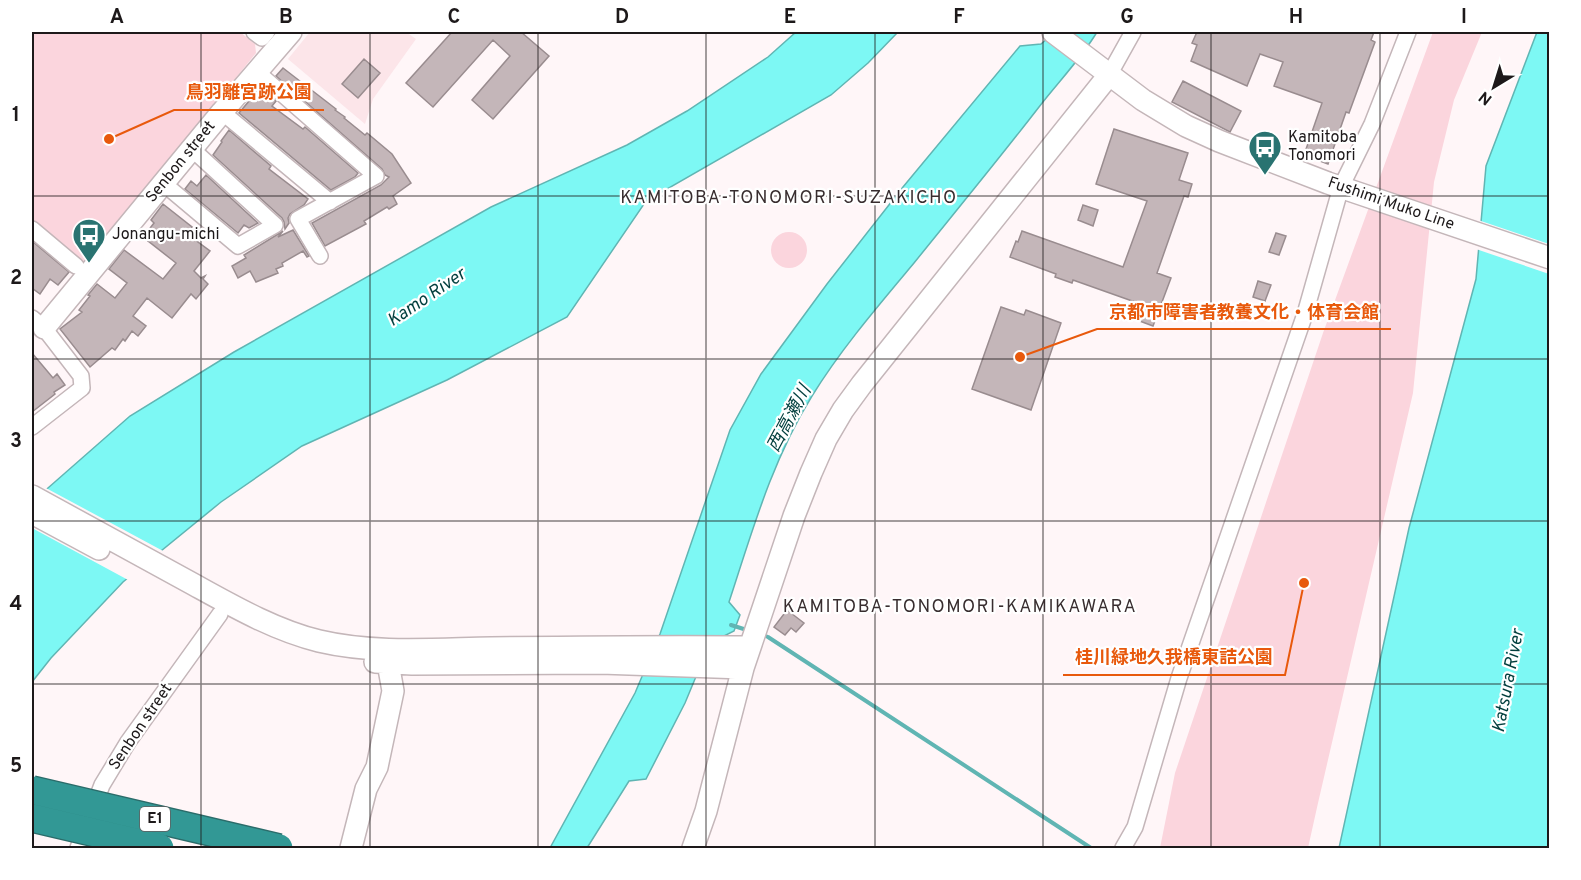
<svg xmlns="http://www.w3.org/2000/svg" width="1581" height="880" viewBox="0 0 1581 880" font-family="Overpass,'Noto Sans JP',sans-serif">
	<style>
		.built { fill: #fce5e9 }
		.green { fill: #fbd5dd }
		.water { fill: #7df8f4; stroke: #60b5b3; stroke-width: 1.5 }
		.pier { fill: #fff6f8 }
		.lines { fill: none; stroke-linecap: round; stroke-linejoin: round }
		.stream { stroke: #60b5b3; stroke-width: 4 }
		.building { fill: #c4b6b9; stroke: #998c8f; stroke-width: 1.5 }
		.street-casing { stroke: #c4b6b9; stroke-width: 18 }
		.secondary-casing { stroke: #c4b6b9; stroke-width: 24 }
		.street { stroke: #fff; stroke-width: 15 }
		.secondary { stroke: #fff; stroke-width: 21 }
		.highway-bridge-casing { stroke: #2b6c6a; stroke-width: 30; stroke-linecap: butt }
		.highway-bridge { stroke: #329895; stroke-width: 27 }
		.grid { fill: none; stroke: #1d191a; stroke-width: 1.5; stroke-opacity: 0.55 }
		.labels { text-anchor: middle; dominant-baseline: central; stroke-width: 4.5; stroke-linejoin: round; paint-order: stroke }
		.shield { fill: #fff; stroke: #615e5f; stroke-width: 1.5 }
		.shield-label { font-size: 15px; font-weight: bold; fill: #1d191a }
		.poi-label { font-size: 16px; fill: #1d191a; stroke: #fff; text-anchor: start }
		.street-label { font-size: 16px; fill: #1d191a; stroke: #fff }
		.neighbourhood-label { font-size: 18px; letter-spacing: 1.5px; fill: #382d2f; stroke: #fff }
		.water-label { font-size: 18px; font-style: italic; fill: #023f3e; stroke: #fff }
		.leader { fill: none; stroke: #e8590c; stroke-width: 2 }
		.callout-dot { fill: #e8590c; stroke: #fff; stroke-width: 2 }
		.callout-label { font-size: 18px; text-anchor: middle; font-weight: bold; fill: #e8590c; stroke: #fff; stroke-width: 4.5; stroke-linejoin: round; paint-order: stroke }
		.neatline { fill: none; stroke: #1d191a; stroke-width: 2 }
		.grid-label { font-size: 20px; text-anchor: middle; font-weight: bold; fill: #1d191a }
	</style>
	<rect width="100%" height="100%" fill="#fff6f8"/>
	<path class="built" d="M310,32H406L416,39L373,99L365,124L288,59Z"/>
	<path class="green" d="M32,32H240L255,44L256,53L83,267L32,225Z
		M1433,32H1482L1454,100L1434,182L1413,393L1318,803L1308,848H1160L1175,773L1323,333Z
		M771 250a18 18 0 1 1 36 0a18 18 0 1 1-36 0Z"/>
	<path class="water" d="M796,32H898L868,63L831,95L646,201L567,317L447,380L302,446L221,502L123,582L51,658L32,682V502L130,416L234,352L491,207L627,145L687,111L768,57Z
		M1055,32H1097C1081,59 1058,82 1039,107C998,160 956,211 914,263C878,306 841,349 812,396C772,460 752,532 729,602L740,615L734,631L710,643L685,703L646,779L629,781L587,848H550L635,693L660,634L730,430L761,374L827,284L903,187L1020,46L1041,44Z
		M1537,32H1549V848H1339L1409,528L1476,279L1486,166Z"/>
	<path class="pier" d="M1478,220L1549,244V274L1476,249Z
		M44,487L165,552L130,581L32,528V498Z"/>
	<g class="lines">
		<path class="stream" d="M731,625L750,631
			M763,635L768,637L1091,848"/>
	</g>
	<path class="building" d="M452,32H521L549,56L493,119L472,100L510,56L493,40L433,107L406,83Z
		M1197,32H1374L1371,40L1375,42L1349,113L1346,112L1328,164L1304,155L1322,103L1274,86L1283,62L1260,54L1247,86L1191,61L1197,45L1192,43Z
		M364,59L380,73L358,98L342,84Z
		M283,68L336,109L335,110L345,117L344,118L365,135L367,133L392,154L411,183L393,196L397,204L389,209L387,207L364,221L366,224L325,246L312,223L381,185L389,177L385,175L382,169L276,76Z
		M1183,81L1241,111L1230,132L1172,102Z
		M260,88L276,101L272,106L303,129L305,127L358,173L355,177L331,190L239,113Z
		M1114,129L1188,153L1179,180L1192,184L1188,197L1184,196L1157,273L1171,278L1153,326L1129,317L1135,302L1073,280L1072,283L1055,277L1056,274L1010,257L1016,241L1018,242L1022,231L1123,267L1147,201L1096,184Z
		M229,130L271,166L269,169L308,199L304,205L290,214L288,218L289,223L285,229L284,222L282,218L213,155L222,142L221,141Z
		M206,175L258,223L249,228L244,225L238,233L185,189L191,181L197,186Z
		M163,204L192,227L190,230L197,235L194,239L210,251L194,271L201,278L205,276L203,279L208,284L196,299L191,294L172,318L147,298L133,316L146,326L138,336L132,331L125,341L123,339L115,350L112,348L90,367L60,329L82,312L79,310L90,296L88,295L97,284L115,298L127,283L109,269L124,250L163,279L176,263L143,237L154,223L151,220Z
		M1083,205L1098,210L1093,226L1078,220Z
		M293,230L309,256L307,257L303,251L282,263L283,266L276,269L278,273L256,282L250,271L238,278L232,266L246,258L244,255L283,231L278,237Z
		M1276,233L1286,236L1279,255L1269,252Z
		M32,241L69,272L58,285L50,279L40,294L32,288Z
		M1258,281L1271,285L1265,301L1253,297Z
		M1001,307L1024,315L1026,310L1061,323L1031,410L972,389Z
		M32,353L53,378L57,374L65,385L54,392L55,394L32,412Z
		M787,610L804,623L796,632L791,628L785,635L774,627Z"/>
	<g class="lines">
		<g class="street-casing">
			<path id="street" d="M254,32L262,38L267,32
				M257,72L376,176L298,219L320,256
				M1109,75L1133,32
				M222,112L330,202
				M163,183L238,246L275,225L192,149
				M32,229L76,266
				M32,318L44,328L81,376L82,388L32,427
				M78,848L102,785L128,742L220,614
				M1123,848L1135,827L1179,678L1305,314L1341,187L1372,124L1408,32"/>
		</g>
		<g class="secondary-casing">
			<path id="secondary" d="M1053,32L1143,100L1186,126L1219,141L1328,183L1550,258
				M44,328L222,112L291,32
				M32,496C85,525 138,554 191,583C231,605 274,630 319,641C374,654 434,649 491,648C577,647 663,646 750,647
				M32,513L99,549
				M375,662L412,664L601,663L743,668
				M351,848L366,789L377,767L393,691L388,663
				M693,848L706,811L743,668L794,516L811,473L826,439L843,410L862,384L1109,75"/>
		</g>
		<use href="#street" class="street"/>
		<use href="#secondary" class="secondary"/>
		<g class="highway-bridge-casing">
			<path id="highway-bridge" d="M32,790L279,848
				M32,818L160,848"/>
		</g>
		<use href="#highway-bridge" class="highway-bridge"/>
	</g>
	<path class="grid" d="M201,32V848M370,32V848M538,32V848M706,32V848M875,32V848M1043,32V848M1211,32V848M1380,32V848M32,196H1550M32,359H1550M32,521H1550M32,684H1550"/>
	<defs>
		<g id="bus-pin" transform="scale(1.725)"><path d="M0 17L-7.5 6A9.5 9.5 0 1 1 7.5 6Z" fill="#297371" stroke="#fff"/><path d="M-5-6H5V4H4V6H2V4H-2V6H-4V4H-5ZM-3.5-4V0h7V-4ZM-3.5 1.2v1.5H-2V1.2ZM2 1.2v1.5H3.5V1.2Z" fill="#fff"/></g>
	</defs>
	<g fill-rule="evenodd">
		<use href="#bus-pin" x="1265" y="147"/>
		<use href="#bus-pin" x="89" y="235"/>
	</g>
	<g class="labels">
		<rect class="shield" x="140" y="807" width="30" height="24" rx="4.5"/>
		<g class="shield-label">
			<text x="155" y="819">E1</text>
		</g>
		<g class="poi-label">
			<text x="1288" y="138">Kamitoba<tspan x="1288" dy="18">Tonomori</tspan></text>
			<text x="112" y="235">Jonangu-michi</text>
		</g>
		<g class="street-label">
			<text transform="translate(181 162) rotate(-51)">Senbon street</text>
			<text transform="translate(1391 204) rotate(19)">Fushimi Muko Line</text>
			<text transform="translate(141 727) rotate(-56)">Senbon street</text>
		</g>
		<g class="neighbourhood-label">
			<text x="789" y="198">KAMITOBA-TONOMORI-SUZAKICHO</text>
			<text x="960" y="607">KAMITOBA-TONOMORI-KAMIKAWARA</text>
		</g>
		<g class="water-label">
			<text transform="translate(427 298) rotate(-34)">Kamo River</text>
			<text transform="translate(790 419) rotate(-62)">西高瀬川</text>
			<text transform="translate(1509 681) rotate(-79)">Katsura River</text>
		</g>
	</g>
	<path class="leader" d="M109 139L174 110H324M1020 357L1097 329H1391M1304 583L1285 675H1063"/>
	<g class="callout-dot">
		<circle cx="109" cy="139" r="6"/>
		<circle cx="1020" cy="357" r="6"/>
		<circle cx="1304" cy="583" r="6"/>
	</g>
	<g class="callout-label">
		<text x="249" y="98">鳥羽離宮跡公園</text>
		<text x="1244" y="318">京都市障害者教養文化・体育会館</text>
		<text x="1174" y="663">桂川緑地久我橋東詰公園</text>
	</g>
	<rect width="1581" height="880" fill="none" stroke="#ffffff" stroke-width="66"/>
	<g transform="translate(1494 87) rotate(218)" stroke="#ffffff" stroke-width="4.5" paint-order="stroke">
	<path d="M0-4.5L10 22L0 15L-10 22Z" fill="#1d191a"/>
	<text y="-9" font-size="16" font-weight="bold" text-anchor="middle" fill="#1d191a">N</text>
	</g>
	<rect x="33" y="33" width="1515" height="814" class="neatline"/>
	<g class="grid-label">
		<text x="117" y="23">A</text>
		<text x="286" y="23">B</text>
		<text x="454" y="23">C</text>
		<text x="622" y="23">D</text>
		<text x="790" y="23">E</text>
		<text x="959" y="23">F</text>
		<text x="1127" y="23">G</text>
		<text x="1296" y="23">H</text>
		<text x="1464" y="23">I</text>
		<text x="16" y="121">1</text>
		<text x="16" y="284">2</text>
		<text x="16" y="447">3</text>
		<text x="16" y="610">4</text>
		<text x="16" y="772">5</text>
	</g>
</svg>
